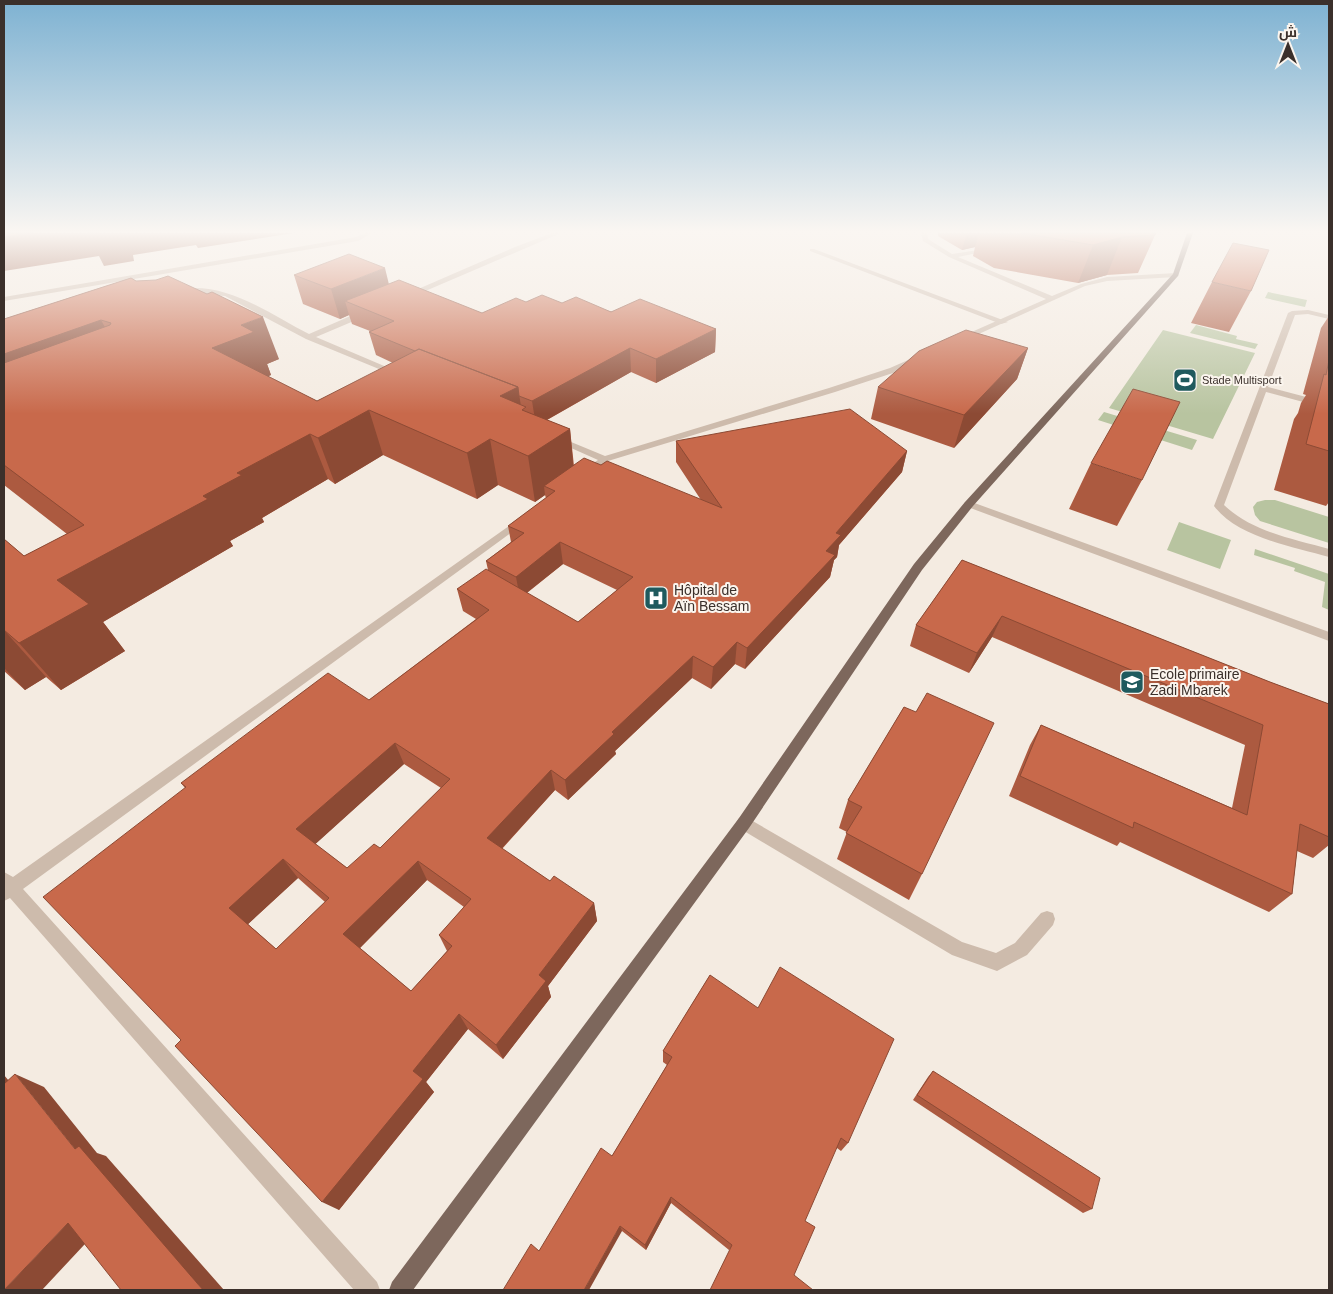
<svg xmlns="http://www.w3.org/2000/svg" width="1333" height="1294" viewBox="0 0 1333 1294" font-family="Arial,Cairo,sans-serif">
	<style>
		.green { fill: #b8c4a0 }
		.lines { fill: none; stroke-linecap: round; stroke-linejoin: round }
		.service { fill: #cdbbac; fill-rule: evenodd }
		.minor { fill: #cdbbac; fill-rule: evenodd }
		.primary { fill: #7d675c; fill-rule: evenodd }
		.wall { fill: #ac5a40; fill-rule: evenodd }
		.shaded-wall { fill: #8c4a34 }
		.building { fill: #c8694b; stroke: #8c4a34; fill-rule: evenodd }
		.labels { text-anchor: middle; dominant-baseline: central; stroke-width: 4; stroke-linejoin: round; paint-order: stroke }
		.far-poi-label { font-size: 11px; fill: #3b302b; stroke: #fbf5ee; text-anchor: start }
		.poi-label { font-size: 14px; fill: #3b302b; stroke: #fbf5ee; text-anchor: start }
	</style>
	<rect width="100%" height="100%" fill="#f4ebe1"/>
	<path class="green" d="M1268,292L1307,300L1305,307L1265,298Z
		M1196,325L1237,336L1236,339L1258,344L1255,349L1190,333Z
		M1163,330L1255,353L1213,439L1109,408Z
		M1104,412L1197,440L1192,450L1098,420Z
		M1265,500H1275L1329,517V543L1260,521L1255,515L1253,507L1257,502Z
		M1179,522L1231,540L1220,569L1167,550Z
		M1255,549L1329,574V610L1322,607L1325,582L1294,571L1295,568L1254,555Z"/>
	<g class="lines">
		<path class="service" d="M365,233H372L358,241L4,301V297L356,237Z
			M810,249H814L1008,322L1001,324L810,251Z
			M744,816L962,942L996,953L1015,943L1041,913L1047,911L1053,913L1055,919L1053,925L1027,955L997,971L952,955L739,828L736,823L739,818Z"/>
		<path class="minor" d="M552,233H561L409,298L402,296L515,247Z
			M921,233H927L928,239L952,254L992,248V250L958,257L1052,296L1081,284L1107,277L1176,273L1179,275L1176,277L1107,281L1085,286L961,342L957,340L958,338L1046,299L949,257L923,241Z
			M181,289C228,282 270,314 309,334L362,311H368V315L316,337L403,374L396,376L306,339L225,296L184,293H181Z
			M1308,310L1329,315V319L1308,314L1295,315L1268,387L1329,403V409L1266,392L1224,505C1252,532 1294,539 1329,549V557C1293,547 1237,537 1214,506L1288,313L1292,311Z
			M915,357L922,359L896,372L835,392L608,461L585,476L580,473L582,471L598,460L551,439L553,437H559L605,456L829,388L890,368Z
			M969,501L1329,632V641L965,506L964,504L965,502Z
			M523,516L527,517L528,519L527,521L23,889L377,1282L380,1290H354L10,898L4,901V872L13,877Z"/>
		<path class="primary" d="M1187,233H1193L1178,276L973,506L922,570L749,828L413,1290H389L392,1282L739,818L914,564L965,502L1173,274Z"/>
	</g>
	<path class="wall" d="M938,233H1156L1138,273L1107,275L1078,283L994,268L973,256L975,247L962,250L938,236Z
		M294,275L389,284L482,313L526,302L562,303L716,329L715,352L656,383L631,372L547,420L570,429L574,466L601,465L701,500L676,462V441L907,451L902,472L839,545L837,557L834,560L830,577L745,669L735,664L711,689L692,678L615,751L616,754L568,800L555,790L502,849L550,881L594,903L597,921L548,986L551,997L503,1059L468,1029L426,1082L434,1092L339,1210L181,1040L185,788L181,783L369,700L476,619L463,611L457,589L488,570L486,561L511,542L508,526L546,498L545,495L535,502L498,485L477,499L383,455L335,484L328,479L262,518L264,522L230,541L233,546L103,622L125,651L61,690L46,677L25,690L4,671V539L24,556L67,534L4,485V319L131,278L279,359L267,364L271,375L268,376L317,401L393,363L376,355L369,332L370,331L352,324L349,315L340,319L303,304ZM563,564L617,590L578,622L527,593ZM404,764L441,788L380,848L347,868L315,844ZM298,878L325,902L276,949L248,924ZM427,880L464,907L439,935L447,951L411,991L360,948Z
		M1212,282L1251,291L1229,332L1191,323Z
		M1329,316V502L1326,506L1274,490L1294,419L1298,413L1301,403L1306,395L1303,394L1321,328Z
		M1028,348L1017,379L954,448L871,419L878,387Z
		M1091,463L1142,480L1117,526L1069,509Z
		M962,560L1270,682L1329,704V845L1313,858L1297,851L1292,894L1269,912L1120,842L1117,846L1009,796L1030,745L1041,725L1232,808L1245,745L992,637L969,673L910,646L916,625Z
		M904,707L922,874L909,900L837,859L847,832L839,828L848,800Z
		M710,975L848,1143L841,1151L837,1148L729,1250L671,1203L646,1250L622,1231L539,1251L612,1156L667,1065L663,1062V1051Z
		M933,1071L1092,1209L1083,1213L913,1100L928,1077Z"/>
	<path class="shaded-wall" d="M32,233H294L198,248L196,245L133,255L134,261L104,266L99,256L4,271V237Z
		M967,233H979L975,247L962,250Z
		M1122,237L1107,275L1078,283L1093,245Z
		M385,268L392,297L345,301L349,315L340,319L331,289Z
		M263,317L279,359L267,364L271,375L232,392L212,348L241,325Z
		M101,320L124,362L4,409V354Z
		M716,329L715,352L656,383V359Z
		M630,348L631,372L536,426L532,401Z
		M1028,348L1017,379L954,448L964,415Z
		M518,387L525,432L500,396Z
		M369,410L383,455L335,484L318,438Z
		M570,429L574,474L544,486L545,495L535,502L528,456Z
		M310,434L328,479L262,518L264,522L230,541L233,546L103,622L125,651L61,690L19,643L57,580L203,496L237,473Z
		M490,439L498,485L477,499L467,453Z
		M907,451L902,472L839,545L837,557L834,560L830,577L745,669L747,648L826,551L836,533Z
		M560,542L563,564L520,598L516,577Z
		M1002,616L992,637L969,673L977,653Z
		M4,630L46,677L25,690L4,668Z
		M737,642L735,664L711,689L713,667Z
		M693,656L692,678L615,751L616,754L568,800L565,780L612,732Z
		M395,743L404,764L310,849L296,829Z
		M551,770L555,790L493,858L487,838Z
		M283,859L298,878L246,926L229,908Z
		M418,861L427,880L356,952L343,934Z
		M594,903L597,921L548,986L551,997L503,1059L496,1045L539,975Z
		M459,1014L468,1029L426,1082L434,1092L339,1210L322,1202L413,1071Z
		M15,1074L44,1087L97,1153L106,1156L224,1290H203L75,1149Z
		M4,1075L27,1103L4,1093Z
		M671,1197V1203L646,1250L645,1245Z
		M68,1223L98,1230L42,1290H4Z
		M620,1226L622,1231L589,1290H584Z"/>
	<path class="building" d="M4,233H32L4,237Z
		M88,233H100L88,235Z
		M1022,233H1156L1155,235L1122,237L1093,245Z
		M1233,243L1269,250L1251,291L1212,282Z
		M349,254L385,268L331,289L294,275Z
		M168,276L207,294L212,292L263,317L241,325L254,332L212,348L317,401L419,349L518,387L500,396L526,407L522,410L570,429L528,456L490,439L467,453L369,410L318,438L310,434L237,473L242,475L203,496L208,499L57,580L89,604L19,643L4,630V539L24,556L84,525L4,465V363L110,325L111,323L101,320L4,354V319L131,278L136,281L156,280Z
		M399,280L482,313L516,298L526,302L542,295L562,303L576,297L611,312L640,299L716,329L656,359L630,348L532,401L519,396L518,387L419,349L415,351L369,332L394,321L345,301Z
		M966,330L1028,348L964,415L878,387L919,351Z
		M1329,360V451L1306,444L1324,374L1326,375Z
		M1133,389L1180,402L1142,480L1091,463Z
		M850,409L907,451L836,533L841,535L826,551L835,555L747,648L737,642L713,667L693,656L612,732L614,734L565,780L551,770L487,838L550,881L554,876L594,903L539,975L546,981L496,1045L459,1014L413,1071L423,1079L322,1202L175,1046L181,1040L43,897L186,787L181,783L328,673L369,700L489,610L457,589L486,569L578,622L633,577L560,542L516,577L486,561L524,533L508,526L555,491L544,486L584,458L601,465L607,461L722,508L676,441ZM395,743L450,779L380,848L374,844L347,868L296,829ZM283,859L329,898L276,949L229,908ZM418,861L471,899L439,935L452,946L411,991L343,934Z
		M962,560L1270,682L1329,704V837L1300,824L1292,894L1134,822L1133,828L1020,776L1041,725L1247,815L1263,725L1002,616L977,653L916,625Z
		M927,693L994,723L922,874L846,833L862,807L848,800L904,707L916,712Z
		M780,967L894,1039L848,1143L841,1138L805,1221L815,1227L794,1275L813,1290H710L732,1245L671,1197L645,1245L620,1226L584,1290H503L531,1244L539,1251L601,1148L612,1156L672,1057L663,1051L710,975L758,1008Z
		M933,1071L1100,1178L1092,1209L917,1095Z
		M15,1074L75,1149L79,1146L203,1290H121L68,1223L4,1290V1084Z"/>
	<linearGradient id="sky" x2="0" y2="1"><stop stop-color="#7eb2d2"/><stop offset="0.56" stop-color="#faf6f2"/><stop offset="1" stop-color="#faf6f2" stop-opacity="0"/></linearGradient>
	<rect width="1333" height="414" fill="url(#sky)"/>
	<defs>
		<g id="stadium-square" transform="scale(1.25)"><rect x="-9" y="-9" width="18" height="18" rx="4" fill="#1f5a5e" stroke="#fbf5ee"/><path d="M0-5a6.5 5 0 1 0 0 10a6.5 5 0 1 0 0-10ZM-3.5-1.8h7v3.6h-7Z" fill="#fff"/></g>
		<g id="hospital-square" transform="scale(1.25)"><rect x="-9" y="-9" width="18" height="18" rx="4" fill="#1f5a5e" stroke="#fbf5ee"/><path d="M-5-5h3v3.5h4V-5h3V5h-3V1.5h-4V5h-3Z" fill="#fff"/></g>
		<g id="school-square" transform="scale(1.25)"><rect x="-9" y="-9" width="18" height="18" rx="4" fill="#1f5a5e" stroke="#fbf5ee"/><path d="M0-5L7-2L0 1L-7-2ZM-4 1L0 2.5L4 1V4Q0 6-4 4Z" fill="#fff"/></g>
	</defs>
	<g fill-rule="evenodd">
		<use href="#stadium-square" x="1185" y="380"/>
		<use href="#hospital-square" x="656" y="598"/>
		<use href="#school-square" x="1132" y="682"/>
	</g>
	<g class="labels">
		<g class="far-poi-label">
			<text x="1202" y="380">Stade Multisport</text>
		</g>
		<g class="poi-label">
			<text x="674" y="590">Hôpital de<tspan x="674" dy="16">Aïn Bessam</tspan></text>
			<text x="1150" y="674">Ecole primaire<tspan x="1150" dy="16">Zadi Mbarek</tspan></text>
		</g>
	</g>
	<rect width="1333" height="1294" fill="none" stroke="#3b302b" stroke-width="10"/>
	<g transform="translate(1288 45)" stroke="#fbf5ee" stroke-width="4" paint-order="stroke">
	<path d="M0-4L9 19L0 12L-9 19Z" fill="#3b302b"/>
	<text y="-8" font-size="14" font-weight="bold" text-anchor="middle" fill="#3b302b">ش</text>
	</g>
</svg>
